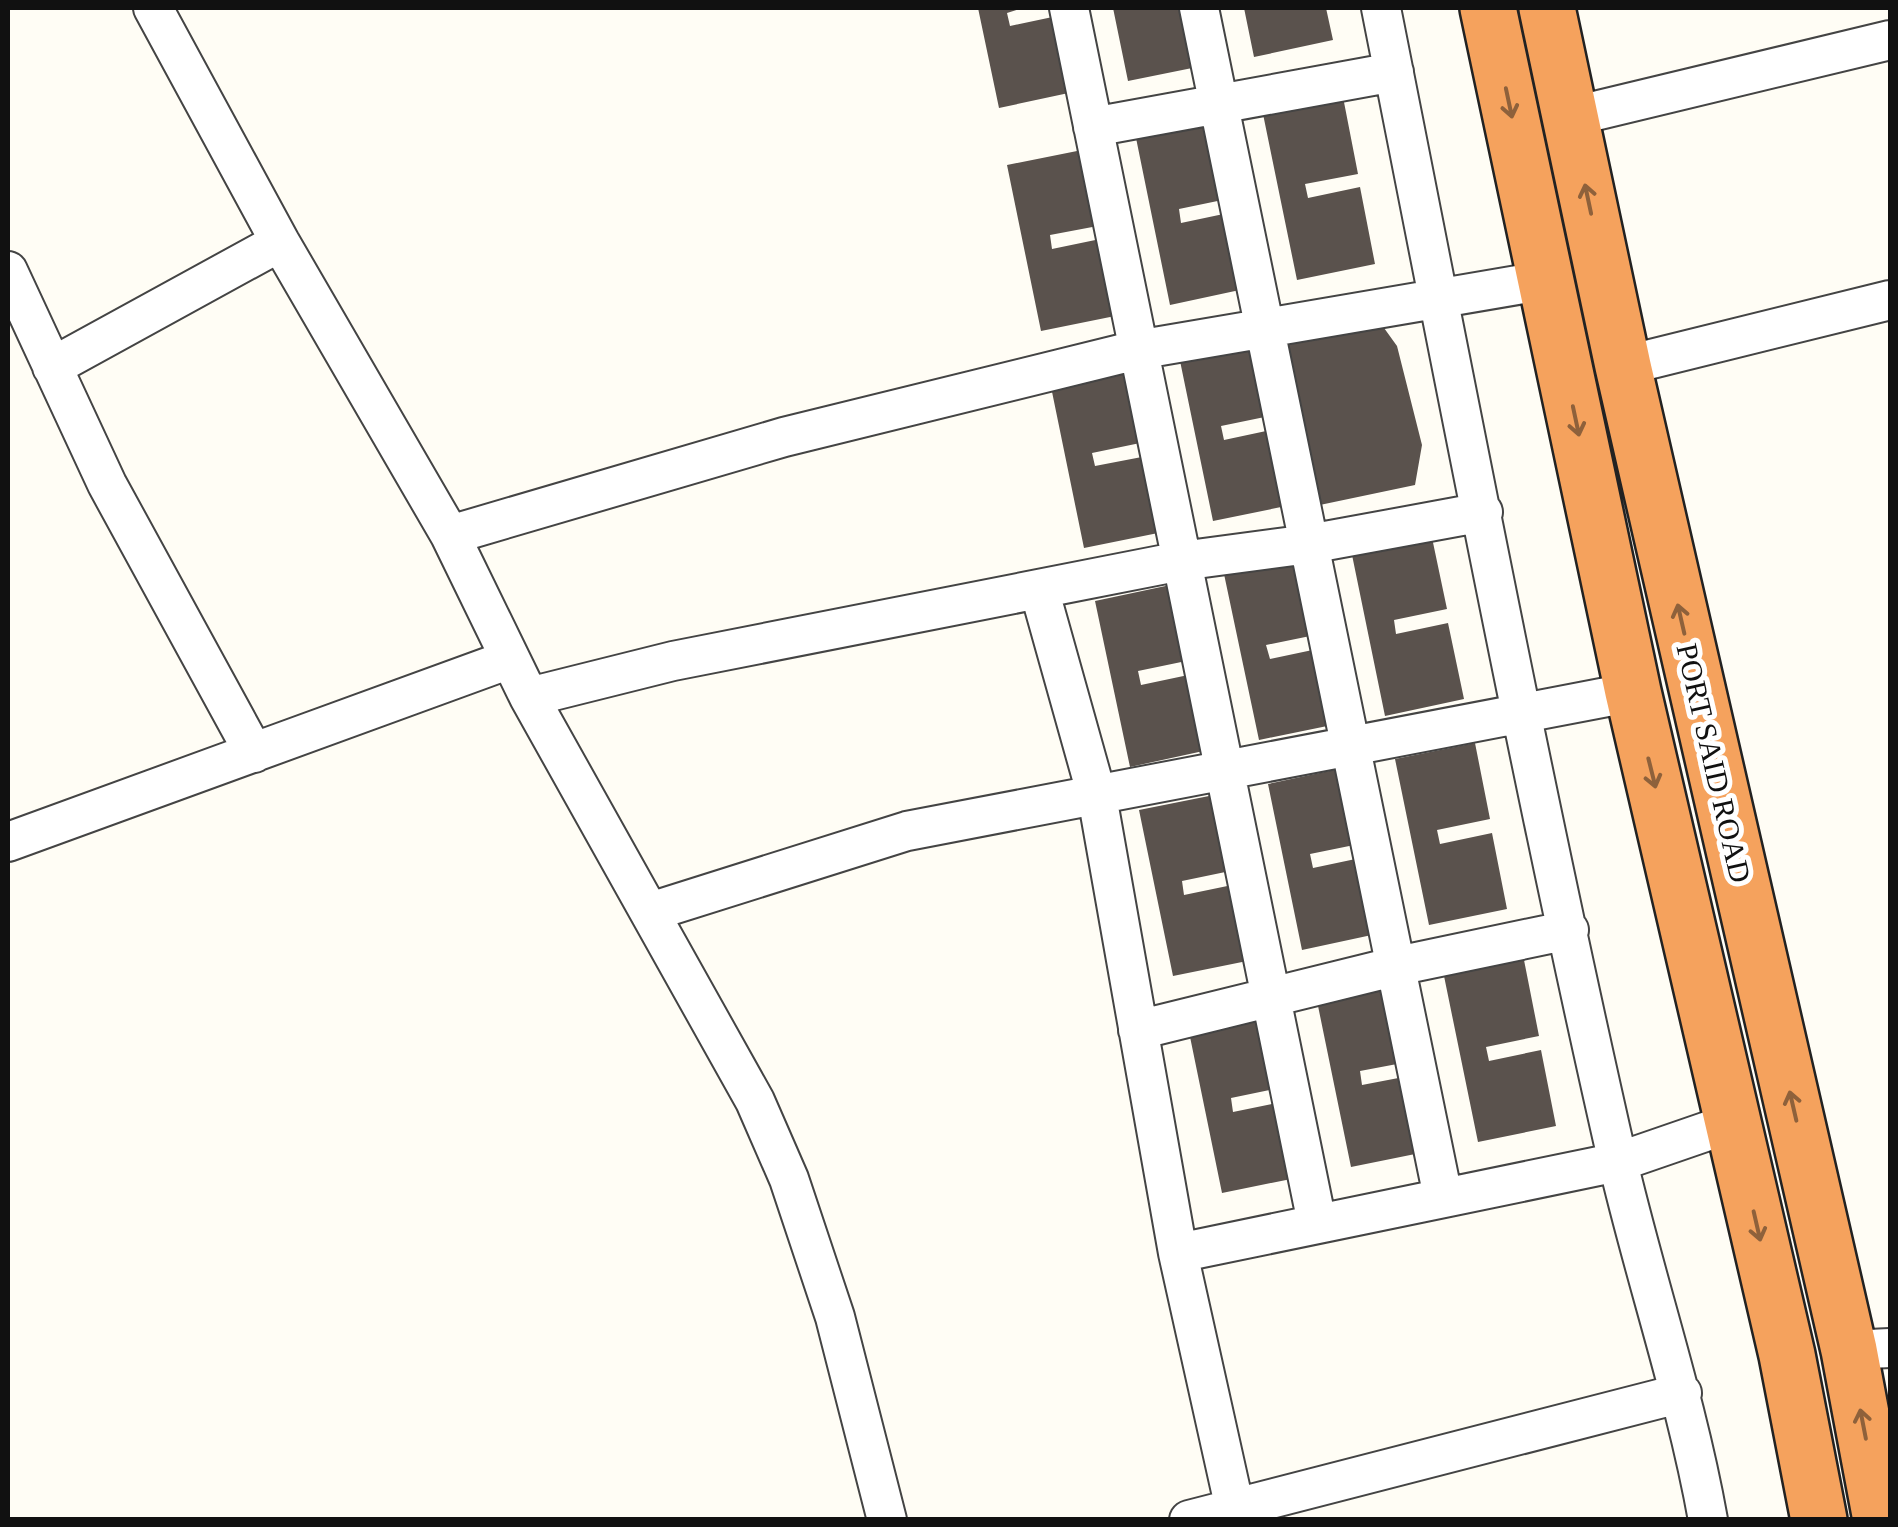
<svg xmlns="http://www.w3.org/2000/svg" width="1898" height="1527" viewBox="0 0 1898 1527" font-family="Georgia,serif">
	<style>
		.building { fill: #5a524d }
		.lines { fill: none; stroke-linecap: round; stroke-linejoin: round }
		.minor-casing { stroke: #444; stroke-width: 42 }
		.highway-casing { stroke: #222; stroke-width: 60 }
		.minor { stroke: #fff; stroke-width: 38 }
		.highway { stroke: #f5a25d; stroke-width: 55 }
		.oneway { stroke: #8e613b }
		.labels { text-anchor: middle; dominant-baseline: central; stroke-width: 10; stroke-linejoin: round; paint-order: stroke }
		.street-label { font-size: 30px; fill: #111; stroke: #fff }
	</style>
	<rect width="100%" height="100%" fill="#fffdf5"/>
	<path class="building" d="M978,8H1023L1007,13L1010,26L1062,15L1078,91L999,108Z
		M1113,8H1195L1207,65L1128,81Z
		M1244,8H1326L1333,40L1254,57Z
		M1343,97L1358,174L1305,184L1308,198L1360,187L1375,264L1297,280L1263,114Z
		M1216,122L1232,198L1179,209L1181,223L1233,212L1249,288L1170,305L1136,138Z
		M1087,149L1103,225L1050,235L1052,249L1105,238L1120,315L1041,331L1007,165Z
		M1379,321L1397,346L1422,445L1415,485L1315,506L1281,341Z
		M1259,339L1274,415L1221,426L1224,440L1276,429L1291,505L1213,521L1179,356Z
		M1130,365L1145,442L1092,453L1095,466L1147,456L1163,532L1084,548L1050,382Z
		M1431,533L1447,609L1394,620L1396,634L1448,623L1464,699L1385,716L1351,550Z
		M1304,558L1320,634L1266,645L1270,659L1322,648L1337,724L1259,740L1224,574Z
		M1175,584L1191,660L1138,671L1141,685L1193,674L1208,750L1130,767L1095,601Z
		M1475,743L1490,819L1437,830L1440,844L1492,833L1507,909L1429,925L1395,759Z
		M1348,767L1364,843L1310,854L1313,868L1365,857L1381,933L1302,950L1268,784Z
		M1219,794L1235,870L1182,881L1184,895L1237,884L1252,960L1173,976L1139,810Z
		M1524,960L1539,1036L1486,1047L1489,1061L1541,1050L1556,1126L1478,1142L1444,976Z
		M1397,985L1413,1061L1360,1071L1362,1085L1414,1075L1430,1151L1351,1167L1317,1001Z
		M1269,1011L1284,1087L1231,1098L1233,1112L1286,1101L1301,1177L1222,1193L1188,1027Z"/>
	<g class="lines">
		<g class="minor-casing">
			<path id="minor" d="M153,8L280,242L450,535L529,697L755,1101L789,1179L835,1317L887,1520
				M1069,8L1317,1223
				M1199,8L1443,1197
				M1381,8C1457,391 1530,776 1617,1158C1645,1279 1686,1397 1708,1520
				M1570,117L1890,40
				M1093,127L1394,72
				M8,271L107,484L254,753
				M1623,366L1890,300
				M52,367L280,242
				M450,535L784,437L1137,350L1547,280
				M1039,589L1097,796L1178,1253L1235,1509
				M529,697L673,661L1181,561L1309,544L1483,512
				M8,842L510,659
				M650,912L907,831L1633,692
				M1138,1030L1397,966L1569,930
				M1178,1253L1618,1162L1734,1122
				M1849,1350L1890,1348
				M1189,1520L1682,1393"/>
		</g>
		<g class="highway-casing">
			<path id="highway" d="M1488,8L1633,692L1787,1355L1819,1520
				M1547,8L1623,366L1849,1350L1881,1520"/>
		</g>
		<use href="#minor" class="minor"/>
		<use href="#highway" class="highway"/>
	</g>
	<defs><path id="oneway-shaft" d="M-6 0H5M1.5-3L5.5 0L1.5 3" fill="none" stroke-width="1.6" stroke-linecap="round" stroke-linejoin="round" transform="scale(2.5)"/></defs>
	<g class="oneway">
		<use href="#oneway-shaft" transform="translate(1509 103) rotate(78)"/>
		<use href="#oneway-shaft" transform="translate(1588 199) rotate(-102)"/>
		<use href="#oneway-shaft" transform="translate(1576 421) rotate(78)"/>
		<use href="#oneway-shaft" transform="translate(1681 619) rotate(-103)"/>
		<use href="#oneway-shaft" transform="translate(1652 773) rotate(76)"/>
		<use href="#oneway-shaft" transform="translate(1793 1106) rotate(-103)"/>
		<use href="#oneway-shaft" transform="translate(1757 1226) rotate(77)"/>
		<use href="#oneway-shaft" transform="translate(1863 1424) rotate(-101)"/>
	</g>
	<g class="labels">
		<g class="street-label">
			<text transform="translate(1714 763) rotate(77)">PORT SAID ROAD</text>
		</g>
	</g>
	<rect width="1898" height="1527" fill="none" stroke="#111111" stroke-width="20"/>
</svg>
